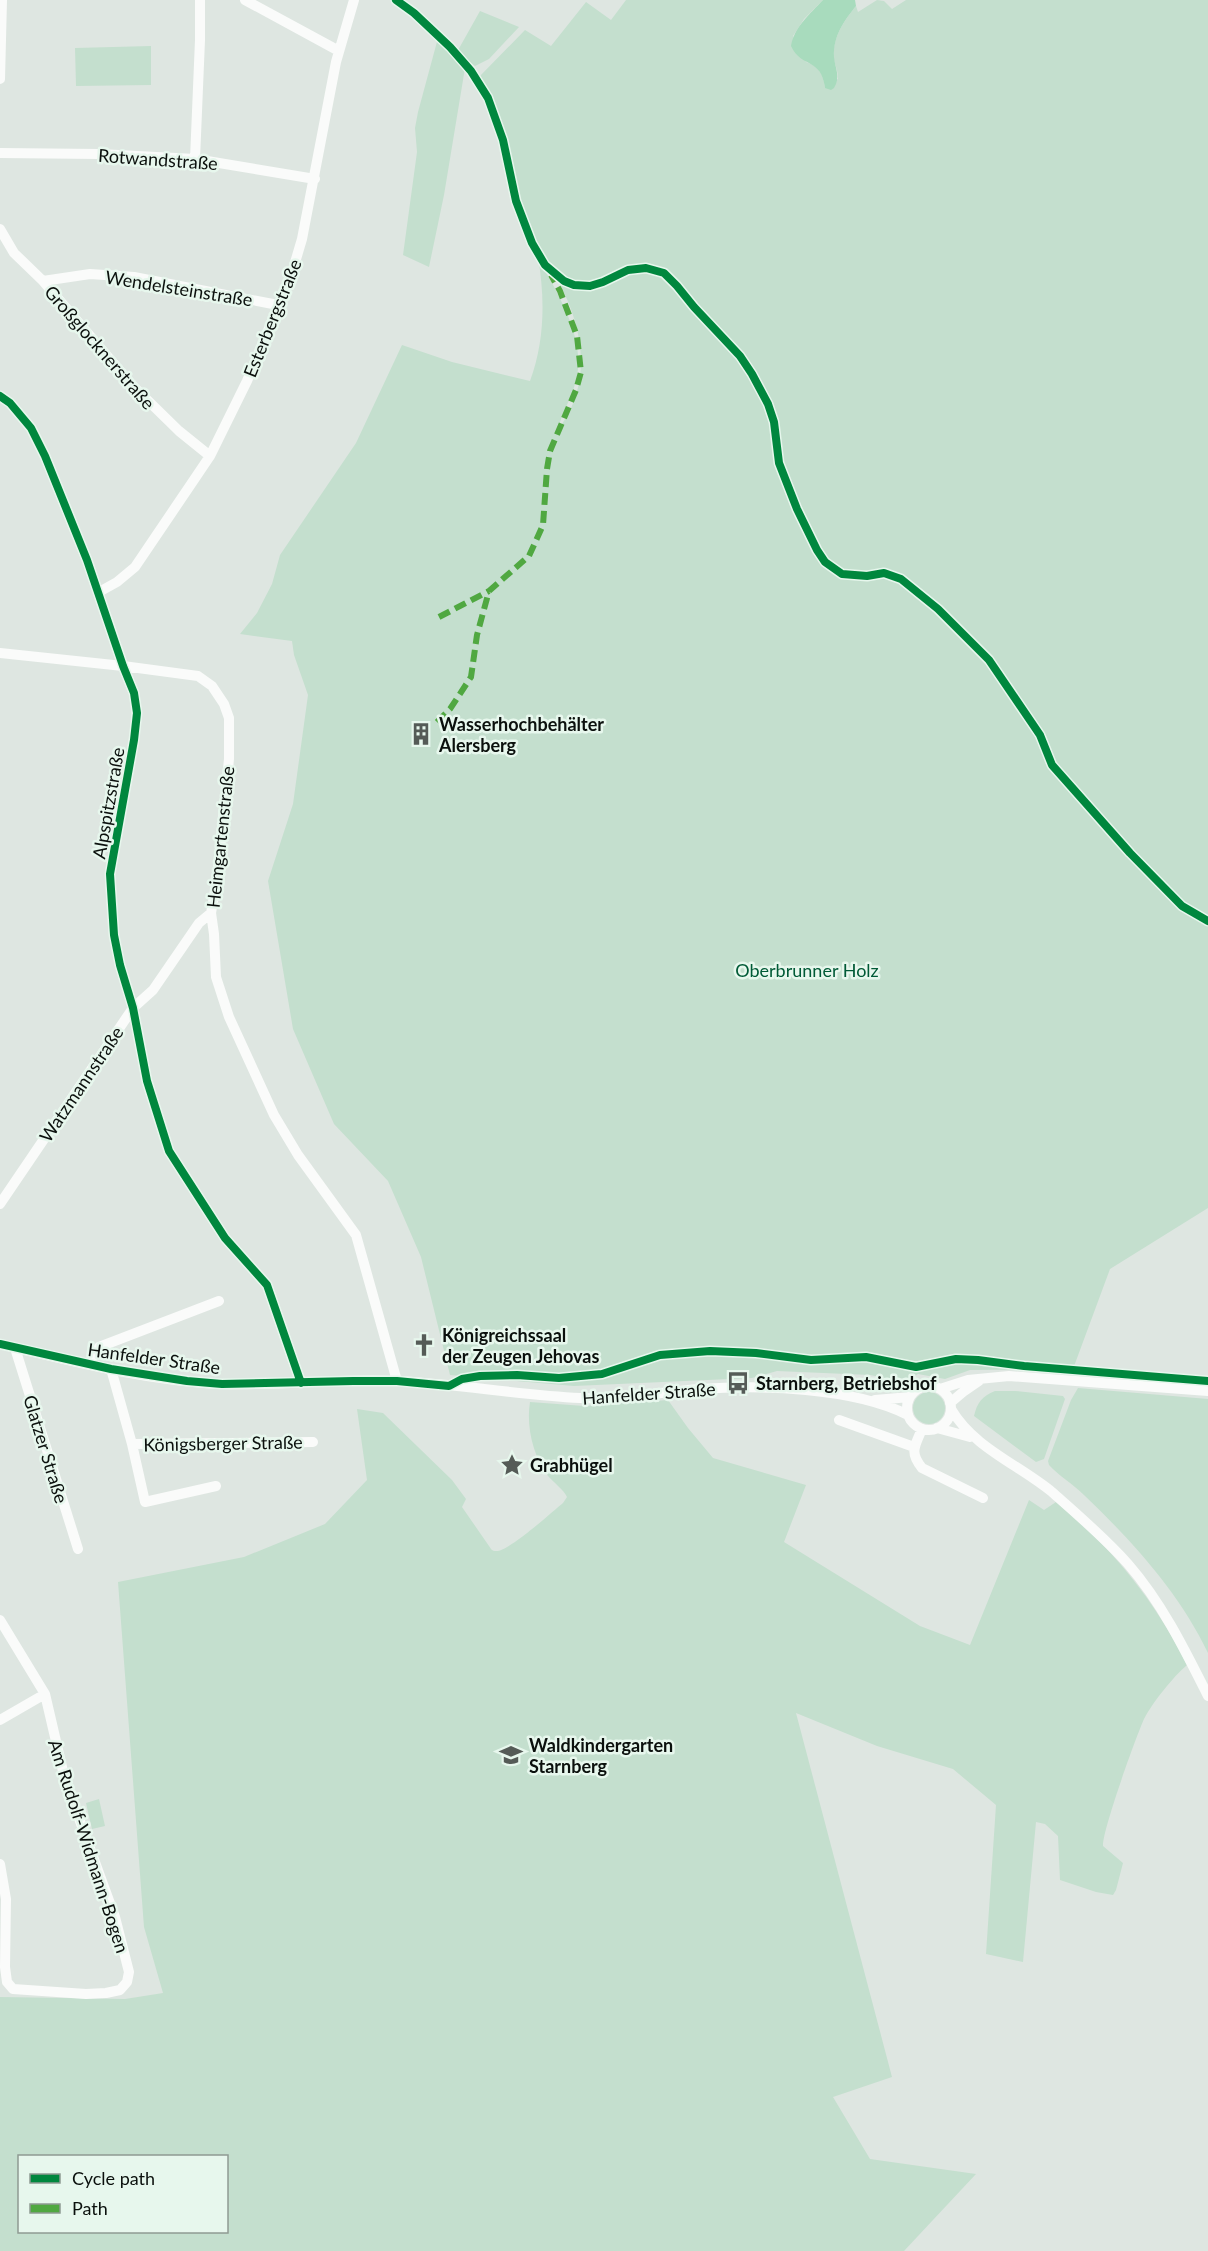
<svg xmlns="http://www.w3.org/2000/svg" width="1208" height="2251" viewBox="0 0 1208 2251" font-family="Lato,sans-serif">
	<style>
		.green { fill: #c4dfce; fill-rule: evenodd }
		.water { fill: #a8dbbd }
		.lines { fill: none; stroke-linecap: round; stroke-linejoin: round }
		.minor { stroke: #fafbfa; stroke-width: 10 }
		.quiet { stroke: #50a841; stroke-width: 6; stroke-dasharray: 12 6; stroke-linecap: butt }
		.cycleway-casing { stroke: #e7f7ed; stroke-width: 11 }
		.cycleway { stroke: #00873e; stroke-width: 8 }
		.labels { text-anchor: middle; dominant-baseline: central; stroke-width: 5; stroke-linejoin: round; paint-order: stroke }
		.street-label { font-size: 18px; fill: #0b100d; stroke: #e7f7ed }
		.poi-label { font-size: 18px; font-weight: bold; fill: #0b100d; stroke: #e7f7ed; text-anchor: start }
		.park-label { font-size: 18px; fill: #005a36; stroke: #e7f7ed }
	</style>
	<rect width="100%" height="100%" fill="#dee6e1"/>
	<path class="green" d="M626,0H823L804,19L793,36L806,62C820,67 823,74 825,88L838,79C838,72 836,67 834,60C831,39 844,21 856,6L858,12L877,0L884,1L892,9L906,0H1208V1208L1110,1269L1073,1369L970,1370L945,1379L918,1374L907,1381L901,1378L900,1381L870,1375L777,1371L752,1378L574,1386L450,1375L421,1257L388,1181L334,1124L293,1029L268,881L293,804L308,695L294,655L292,641L240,634L257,613L272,584L280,555L356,443L402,345L452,362L530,381C545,341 545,298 538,257C556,292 585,335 577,376C574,393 564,409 559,425L562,424C592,380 583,326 558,281C547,259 532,239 523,216C513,189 511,159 503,131C497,111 486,95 480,76L525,30L551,46L586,2L611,20Z
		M480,11L519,27L489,59L475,66L457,52Z
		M438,38L465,68L444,195L429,267L403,255L417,152L415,128L418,112Z
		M151,46V85L76,86L75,48Z
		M1078,1388L1208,1399V1653C1179,1592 1132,1541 1084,1495C1073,1484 1059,1476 1049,1465L1048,1461L1071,1400Z
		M995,1391H1015L1063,1396L1065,1399L1044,1459L1036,1462L974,1416C977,1403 982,1396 995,1391Z
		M913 1408a16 16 0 1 1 32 0a16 16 0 1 1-32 0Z
		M668,1400L688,1428L713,1458L806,1485L784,1542L920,1626L970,1645L1029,1500L1044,1510L1056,1502C1111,1546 1156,1602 1187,1665C1173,1677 1153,1702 1144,1719C1136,1737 1102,1831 1103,1846L1123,1863L1116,1890L1113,1895L1096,1892L1060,1880L1058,1836L1045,1824L1036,1822L1023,1962L986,1954L996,1805L953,1769L877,1746L796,1713L892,2077L833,2097L870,2159L976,2174L904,2251H0V1997L125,1999L163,1993L144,1927L118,1582L244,1557L325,1524L367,1480L357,1409L383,1413L452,1480L466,1499L462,1507L489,1546C491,1549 492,1551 496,1551C508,1552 552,1512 563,1503L567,1497C563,1489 554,1483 548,1476C533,1456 526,1426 530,1402L584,1406ZM20,2156H226V2232H20Z
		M99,1799L105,1826L92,1829L86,1803Z"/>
	<path class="water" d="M823,0H855L856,6C844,21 833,36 834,57C835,68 841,77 834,88L831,90L825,88C821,57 802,69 791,46C794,27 810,14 823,0Z"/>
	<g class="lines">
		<path class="minor" d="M245,0L339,51
			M0,79L2,0
			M0,153L99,154L195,159L315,179
			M195,159L200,40V0
			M0,229L14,253L43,281L132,385L179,431L210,456
			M43,281L90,274L134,277L278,305
			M0,396L10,403L31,428L45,456L87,560L123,666L134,693L137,713L134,740L110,874L114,935L120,965L133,1008L147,1081L169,1151L225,1238L267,1285L301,1383
			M99,592L117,582L135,567L210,456L247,381L291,276L302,239L336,62L354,0
			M0,653L123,666L198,676L212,686L224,704L229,718V759L217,879L211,913L214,934L216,977L229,1017L274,1115L298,1155L356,1235L397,1381
			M0,1204L133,1008L153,990L199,923L211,913
			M0,1344C72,1361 147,1381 222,1384C280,1386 339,1378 397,1381C458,1384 519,1395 580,1398C619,1400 661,1392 700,1389C760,1385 853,1387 908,1415
			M15,1348L78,1549
			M90,1365L93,1355L99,1347L219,1301
			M111,1369L132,1444L313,1442
			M907 1408a22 22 0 1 1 44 0a22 22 0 1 1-44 0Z
			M940,1389L968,1380L1009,1376L1208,1391
			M875,1400L910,1397
			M950,1403L963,1392L979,1381
			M951,1409C974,1448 1018,1464 1052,1492C1078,1515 1105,1538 1128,1564C1162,1603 1185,1650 1208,1696
			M839,1420L914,1447
			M937,1428L970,1437
			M922,1429C915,1446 909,1452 922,1468L983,1498
			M132,1444L145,1502L216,1486
			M0,1620L45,1694L65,1780L115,1917L129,1972L127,1982L120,1990L106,1993L86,1994L13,1989L7,1982L5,1967L6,1899L0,1864
			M0,1720L45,1694"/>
		<path class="quiet" d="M439,617L489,591
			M437,722L450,709L471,677L477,635L489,591L529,556L543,525L547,469L550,451L576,390L581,372L577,336L560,291L551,275"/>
		<g class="cycleway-casing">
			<path id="cycleway" d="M396,0L414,13L450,47L471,71L488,98L503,140L516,201L532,243L545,265L564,281L574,285L590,286L603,282L628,270L646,268L664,273L677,286L694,307L740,356L752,374L768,404L774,422L779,463L797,509L817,550L825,562L842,574L867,576L884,573L901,579L938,609L989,660L1040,735L1052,765L1130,853L1182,906L1208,921
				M0,396L10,403L31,428L45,456L87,560L123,666L134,693L137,713L134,740L110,874L114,935L120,965L133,1008L147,1081L169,1151L225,1238L267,1285L301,1383
				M0,1344L111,1369L187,1381L222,1384L353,1381H397L449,1386L462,1379L480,1376L517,1375L559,1378L602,1374L660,1355L710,1351L756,1353L811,1360L866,1357L916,1367L956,1359L978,1360L1024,1366L1208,1381"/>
		</g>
		<use href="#cycleway" class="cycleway"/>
	</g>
	<defs>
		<g id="building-bare" transform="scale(1.8)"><path d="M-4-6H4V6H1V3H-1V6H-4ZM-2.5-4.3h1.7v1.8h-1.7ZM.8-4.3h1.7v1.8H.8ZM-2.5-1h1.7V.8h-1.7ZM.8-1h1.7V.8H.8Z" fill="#555b57" stroke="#e7f7ed" stroke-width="2.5" paint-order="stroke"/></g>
		<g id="church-bare" transform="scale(1.8)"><path d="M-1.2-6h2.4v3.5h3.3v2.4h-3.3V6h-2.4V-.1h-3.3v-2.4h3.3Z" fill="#555b57" stroke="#e7f7ed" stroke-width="2.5" paint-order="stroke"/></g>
		<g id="bus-bare" transform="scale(1.8)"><path d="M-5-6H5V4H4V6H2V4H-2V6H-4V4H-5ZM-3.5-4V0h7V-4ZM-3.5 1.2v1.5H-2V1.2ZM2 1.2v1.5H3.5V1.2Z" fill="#555b57" stroke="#e7f7ed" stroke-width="2.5" paint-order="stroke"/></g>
		<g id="sight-bare" transform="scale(1.8)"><path d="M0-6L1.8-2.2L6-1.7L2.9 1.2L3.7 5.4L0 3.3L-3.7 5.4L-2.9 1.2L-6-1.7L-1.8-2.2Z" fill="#555b57" stroke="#e7f7ed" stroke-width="2.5" paint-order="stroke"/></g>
		<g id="school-bare" transform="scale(1.8)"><path d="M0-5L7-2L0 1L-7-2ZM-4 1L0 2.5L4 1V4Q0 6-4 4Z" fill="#555b57" stroke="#e7f7ed" stroke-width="2.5" paint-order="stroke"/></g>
	</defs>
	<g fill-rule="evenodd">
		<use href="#building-bare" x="421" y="734"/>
		<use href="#church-bare" x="424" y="1345"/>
		<use href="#bus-bare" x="738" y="1383"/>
		<use href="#sight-bare" x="512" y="1465"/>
		<use href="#school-bare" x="511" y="1755"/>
	</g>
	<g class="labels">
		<g class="street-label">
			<text transform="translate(158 159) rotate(4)">Rotwandstraße</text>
			<text transform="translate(179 288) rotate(9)">Wendelsteinstraße</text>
			<text transform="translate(272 318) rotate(-68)">Esterbergstraße</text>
			<text transform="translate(100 347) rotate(49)">Großglocknerstraße</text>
			<text transform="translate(108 803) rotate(-80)">Alpspitzstraße</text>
			<text transform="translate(220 837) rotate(-84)">Heimgartenstraße</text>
			<text transform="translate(81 1084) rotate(-56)">Watzmannstraße</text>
			<text transform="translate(154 1358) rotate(8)">Hanfelder Straße</text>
			<text transform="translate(649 1393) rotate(-4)">Hanfelder Straße</text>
			<text transform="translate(223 1443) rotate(-1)">Königsberger Straße</text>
			<text transform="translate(46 1449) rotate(73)">Glatzer Straße</text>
			<text transform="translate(89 1846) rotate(72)">Am Rudolf-Widmann-Bogen</text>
		</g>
		<g class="poi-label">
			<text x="439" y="724">Wasserhochbehälter<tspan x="439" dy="21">Alersberg</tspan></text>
			<text x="442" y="1335">Königreichssaal<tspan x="442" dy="21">der Zeugen Jehovas</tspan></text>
			<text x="756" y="1383">Starnberg, Betriebshof</text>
			<text x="530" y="1465">Grabhügel</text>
			<text x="529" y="1745">Waldkindergarten<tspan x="529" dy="21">Starnberg</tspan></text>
		</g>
		<g class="park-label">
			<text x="807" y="970">Oberbrunner Holz</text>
		</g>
	</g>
	<rect x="18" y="2155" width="210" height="78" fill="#e7f7ed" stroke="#8f9b93" stroke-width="1.5"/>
	<rect x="30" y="2174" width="30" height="9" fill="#00873e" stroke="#8f9b93" stroke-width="1.5"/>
	<text x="72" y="2185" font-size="18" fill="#0b100d">Cycle path</text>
	<rect x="30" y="2204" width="30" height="9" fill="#50a841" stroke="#8f9b93" stroke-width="1.5"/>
	<text x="72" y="2215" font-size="18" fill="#0b100d">Path</text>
</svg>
